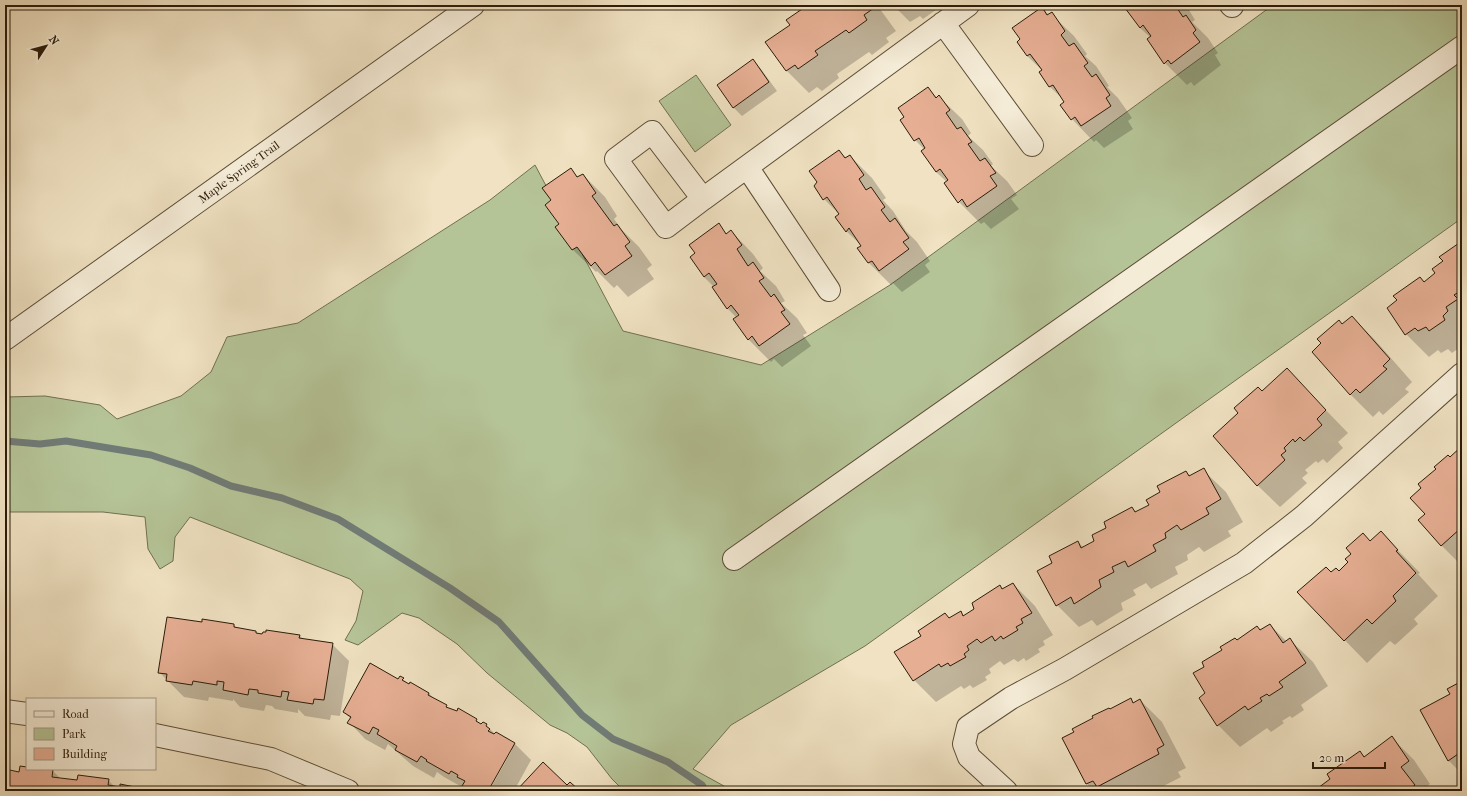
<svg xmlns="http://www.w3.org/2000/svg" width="1467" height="796" viewBox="0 0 1467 796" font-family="'IM FELL French Canon',serif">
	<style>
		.green { fill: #b5c497; stroke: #707050 }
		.shadow { fill: #0003 }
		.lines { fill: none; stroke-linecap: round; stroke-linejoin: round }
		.stream { stroke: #717b76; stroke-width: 7 }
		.building { fill: #e6af94; stroke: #2b1c09 }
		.minor-casing { stroke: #5c4e37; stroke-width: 24 }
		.minor { stroke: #f5ecd7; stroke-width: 22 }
		.labels { text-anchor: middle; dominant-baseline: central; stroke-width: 3; stroke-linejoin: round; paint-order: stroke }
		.street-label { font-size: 12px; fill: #2b1c09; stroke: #f5ecd7 }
	</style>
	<rect width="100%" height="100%" fill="#f0e2c2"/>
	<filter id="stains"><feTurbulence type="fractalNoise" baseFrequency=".005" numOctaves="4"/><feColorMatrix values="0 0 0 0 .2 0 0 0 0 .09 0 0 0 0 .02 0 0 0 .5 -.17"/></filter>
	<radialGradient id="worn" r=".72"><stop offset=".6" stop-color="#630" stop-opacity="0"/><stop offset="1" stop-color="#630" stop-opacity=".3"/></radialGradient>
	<path class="green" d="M1273,5H1462V218L865,646L731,725L693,769L733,791H624L612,779L587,747L567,733L550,725L487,673L457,644L419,618L402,613L358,645L345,640L356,621L363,591L350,579L190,517L175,537L173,561L160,569L148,549L145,517L103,512H5L6,397L45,396L100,405L117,419L181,396L211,372L227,337L298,323L490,200L535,165L623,331L761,365L890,285Z
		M696,75L731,125L695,152L659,101Z"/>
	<path class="shadow" d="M810,5H877L896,31L886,38L889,42L872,55L869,52L837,74L839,78L822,91L817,87L809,93L787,71L767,42L791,25Z
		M893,5H938L940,7L923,19L920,16L910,22Z
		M1126,5H1186L1195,20L1192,22L1208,38L1218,53L1215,55L1221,65L1194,86L1191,82L1187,85L1165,63L1151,38L1140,28Z
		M1042,8L1049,15L1051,14L1074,36L1087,54L1085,56L1096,66L1109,86L1107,87L1118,98L1132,118L1128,121L1133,129L1104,148L1096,140L1094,142L1072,119L1066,102L1050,87L1040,73L1043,71L1027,56L1021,39Z
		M753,60L761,69L777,91L742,116L733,107Z
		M928,88L937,98L939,97L962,119L971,133L968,136L983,150L993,164L991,166L1007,181L1017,195L1011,199L1019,209L991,229L984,222L981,224L959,202L947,182L936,172L925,150L915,140L901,120L905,117Z
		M839,151L846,158L850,156L872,178L886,198L883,200L893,211L906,231L917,242L930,261L925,265L930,272L902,292L893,283L891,285L869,263L862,246L846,231L840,215L824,199Z
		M570,169L579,178L583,175L605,197L617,216L614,219L622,230L639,247L652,265L647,269L654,279L628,297L617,285L614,288L597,271L596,272L573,250L557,227L560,224L553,200Z
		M718,225L727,234L731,231L753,254L763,268L760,271L776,286L785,301L781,303L797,318L807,333L803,335L811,346L782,367L774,359L771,362L749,340L734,319L737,318L727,308L714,287L704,277Z
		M1462,242V346L1452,353L1448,349L1441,353L1438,350L1429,357L1406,334L1388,308L1398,300L1420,278L1425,282L1436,274L1444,262Z
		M1352,317L1375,340L1412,382L1405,389L1409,392L1383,415L1379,411L1373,417L1350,394L1322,343Z
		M1287,370L1348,433L1338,442L1343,448L1327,463L1323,459L1318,463L1316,461L1305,470L1308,473L1302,478L1307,483L1280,507L1257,485L1262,392Z
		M1462,448V566L1441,545L1426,515L1422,488Z
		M1203,470L1226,492L1243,522L1228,531L1231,536L1204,552L1199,547L1187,555L1188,560L1175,567L1178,574L1151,589L1146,583L1133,590L1136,595L1121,603L1123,610L1097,626L1092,620L1079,627L1057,605L1053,563L1078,542L1084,548L1096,541L1107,528L1132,508L1137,512L1150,505L1161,492L1186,472L1191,476Z
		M1381,533L1420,573L1418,574L1438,596L1414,619L1418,624L1395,645L1390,641L1367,663L1298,592L1331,573L1339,572L1349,562L1363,534L1371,542Z
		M1013,584L1035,606L1053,635L1043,641L1045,645L1038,649L1040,652L1026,661L1024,658L1018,662L1014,659L1004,665L1000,661L989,669L991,673L985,677L987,680L973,688L970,685L964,689L961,686L936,702L914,680L922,637L945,614L950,619L960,612L965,616L976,609L1000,587L1003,589Z
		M202,624L234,625L237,629L256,632L259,635L267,633V631L300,636L303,639L332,644L349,661L340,716L331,715L330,720L305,716L298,709V713L275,709L272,706L266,705L264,711L240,707L233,699V701L209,697L208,701L184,697L160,673Z
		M1270,625L1287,642L1290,640L1313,662L1328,686L1301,705L1304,710L1292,718L1290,716L1282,721L1284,723L1271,732L1267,728L1240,747L1218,725L1207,693L1206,667L1237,641L1261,631Z
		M400,677L410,685L429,693L434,699L446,706L450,710L476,720L482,725H486L495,734L514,743L531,760L514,791H489L512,750H510L487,791H469L444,777L437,772L434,778L413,766L388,744L385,750L365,739L349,722L351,719L344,712L398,680Z
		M1462,683V774L1448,760L1451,694Z
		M1130,700L1134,703L1140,700L1162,722L1186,768L1178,772L1181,777L1154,791H1094L1087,784L1063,739Z
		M1392,738L1414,760L1430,784L1423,790L1424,791H1315L1332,779L1360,753L1365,757Z
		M27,768L52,770L61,779L78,781L108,780L115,787H135L138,791H5V770L20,773Z"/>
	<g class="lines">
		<path class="stream" d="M5,441L40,444L66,441L151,455L190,468L231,486L282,498L338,519L450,588L499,622L582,715L613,739L668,762L702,785L706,791"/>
	</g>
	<path class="building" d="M808,5H872L874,8L864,15L867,20L849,33L846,30L815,51L818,55L798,69L795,65L786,71L765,42L790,25L786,20Z
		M1129,5H1175L1183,17L1186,15L1196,30L1193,33L1200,42L1171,64L1168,60L1164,64L1147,39L1151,36L1143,25L1140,28L1125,8Z
		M1042,7L1047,15L1052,12L1065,31L1061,35L1069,46L1074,43L1088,63L1084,66L1092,77L1096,74L1110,95L1106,98L1111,106L1081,126L1075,117L1071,120L1060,105L1064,102L1053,85L1049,87L1039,72L1042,70L1030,54L1027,56L1017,42L1020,39L1012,28Z
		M753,59L769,82L733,108L717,85Z
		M928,87L936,98L939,95L950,110L946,113L957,129L961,127L972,142L968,144L980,161L985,158L996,173L990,176L997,186L967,207L962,199L958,203L944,183L948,180L940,169L936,172L921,151L925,148L919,138L914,141L900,120L904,117L898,108Z
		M839,150L845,158L850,155L864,175L859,179L866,190L871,187L885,207L881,210L890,222L895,218L909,238L903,242L909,249L879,271L872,261L868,263L857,248L861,246L849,228L846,232L835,217L839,214L827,197L823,200L814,186L817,182L809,171Z
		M571,168L577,177L583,174L596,193L592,196L614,226L617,224L630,242L625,246L632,256L605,275L595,262L591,266L577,247L572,250L555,227L559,224L545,205L551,200L542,188Z
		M719,223L726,234L731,230L742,245L737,249L748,266L753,262L764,278L759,281L771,297L774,294L785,310L781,312L790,324L759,346L752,336L748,340L733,319L739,315L731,305L727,309L712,287L717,284L709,273L704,277L690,257L695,253L689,245Z
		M1462,241V290L1454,295L1458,299L1446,307L1448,311L1443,316L1445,320L1429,331L1426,327L1418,331L1415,328L1405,335L1387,308L1397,300L1393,296L1420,277L1424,282L1435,273L1432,269L1443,261L1439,257Z
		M1352,316L1390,359L1383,366L1387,369L1360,393L1356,389L1350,395L1312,352L1321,343L1317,339L1339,320L1342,324Z
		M1287,368L1326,410L1317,419L1322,425L1304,441L1300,437L1295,442L1293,439L1284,448L1286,451L1281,455L1285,460L1257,486L1213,436L1238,413L1234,408L1258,387L1262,391Z
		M1462,446V527L1441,546L1418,520L1425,514L1410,498L1421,488L1418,484L1436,469L1434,467L1448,455L1450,457Z
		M1204,468L1221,499L1206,508L1209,514L1181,530L1177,525L1165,533L1166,538L1153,545L1156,551L1128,567L1125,561L1112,567L1114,572L1099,580L1101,587L1074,604L1071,597L1056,606L1037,571L1052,563L1049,556L1078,541L1081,548L1094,541L1092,535L1106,528L1104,522L1132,507L1135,512L1149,505L1146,500L1160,492L1157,486L1186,471L1189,476Z
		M1381,531L1398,550L1396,551L1416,573L1393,596L1396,601L1372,624L1367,619L1344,641L1297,592L1326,567L1331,572L1336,568L1339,571L1348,562L1345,559L1351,554L1346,548L1363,533L1370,541Z
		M1013,583L1032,613L1021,619L1023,623L1016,627L1018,630L1003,639L1001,636L995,641L992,636L981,643L977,639L967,646L969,650L964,654L966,657L950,666L948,663L941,667L939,664L913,681L894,652L921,636L918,631L945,613L949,618L961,611L963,616L974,609L972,603L1000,585L1002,589Z
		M167,617L202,622V619L234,624V627L256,631V633L262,634L263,632H266V630L300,635L299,638L333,643L324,700L314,699L313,704L287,700L289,692L282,691L281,697L258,693V690L249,689L248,695L223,690L224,682L217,681V685L193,681L192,685L166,681L167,674L158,673Z
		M1270,624L1283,643L1290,638L1306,663L1279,682L1283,687L1269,696L1267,694L1260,698L1262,701L1248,710L1245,706L1217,726L1199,698L1205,693L1193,673L1204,667L1202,662L1222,650L1220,647L1235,638L1237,640L1257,626L1260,630Z
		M370,663L398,679L400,676L404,678L402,680L409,684L410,682L429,693L428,695L447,705L446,707L457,711L458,708L477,719L476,721L481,724L483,722L487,724L486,726L490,729L488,731L494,734L496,732L515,743L488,791H472L462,786L465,781L457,777L458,775L451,771L449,774L426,761L427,760L421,756L417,762L395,750L397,746L377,734L379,730L373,727L369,734L347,723L351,717L343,712Z
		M1462,681V761L1458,754L1448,761L1420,710L1450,694L1447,689Z
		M1131,698L1133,703L1140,699L1164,745L1157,749L1159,754L1097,787L1093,781L1086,784L1062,738L1074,732L1072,729L1093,718L1092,716L1109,708L1110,709Z
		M1392,736L1409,761L1401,767L1415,785L1407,791H1314L1330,779L1327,774L1360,751L1364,757Z
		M543,762L567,785L570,782L580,791H516Z
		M20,766L27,767V769H53L52,777L77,780L78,775L109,779L108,785L120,787V784L135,787V791H5V769L19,772Z"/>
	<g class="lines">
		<g class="minor-casing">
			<path id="minor" d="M1231,5L1232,6
				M943,23L1032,145
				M652,132L703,199L666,227L616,159Z
				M747,167L829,290
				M703,199L968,5
				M5,339L473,5
				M734,559L1462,47
				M5,711L27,714
				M155,735L271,759L348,791
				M1006,791L969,757L964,744L968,727L1011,698L1065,669L1244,563L1304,516L1462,374"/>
		</g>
		<use href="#minor" class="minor"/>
	</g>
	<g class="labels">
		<g class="street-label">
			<text transform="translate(239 172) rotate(-36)">Maple Spring Trail</text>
		</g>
	</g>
	<rect width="1467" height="796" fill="none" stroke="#f0e2c2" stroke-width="20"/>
	<rect x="6" y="6" width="1455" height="784" fill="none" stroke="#2b1c09" stroke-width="2"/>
	<rect x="10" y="10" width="1447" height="776" fill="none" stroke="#2b1c09"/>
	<rect x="26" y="698" width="130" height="72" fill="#f5ecd7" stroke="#a49985"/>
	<rect x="34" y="711" width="20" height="6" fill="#f5ecd7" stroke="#a49985"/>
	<text x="62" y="718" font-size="12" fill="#2b1c09">Road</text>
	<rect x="34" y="728" width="20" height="12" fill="#b5c497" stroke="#a49985"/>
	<text x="62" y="738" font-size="12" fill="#2b1c09">Park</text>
	<rect x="34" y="748" width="20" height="12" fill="#e6af94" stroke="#a49985"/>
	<text x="62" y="758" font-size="12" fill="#2b1c09">Building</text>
	<g transform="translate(46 46) rotate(54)" stroke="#f5ecd7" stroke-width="3" paint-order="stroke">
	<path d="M0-3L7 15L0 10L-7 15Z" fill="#2b1c09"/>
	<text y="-6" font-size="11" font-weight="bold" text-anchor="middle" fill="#2b1c09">N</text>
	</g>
	<path d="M1313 762v6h72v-6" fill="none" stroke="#2b1c09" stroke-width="2"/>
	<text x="1319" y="762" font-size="12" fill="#2b1c09" stroke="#f5ecd7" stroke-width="3" paint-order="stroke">20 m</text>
	<rect width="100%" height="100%" filter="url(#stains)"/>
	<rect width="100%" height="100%" fill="url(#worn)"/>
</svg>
